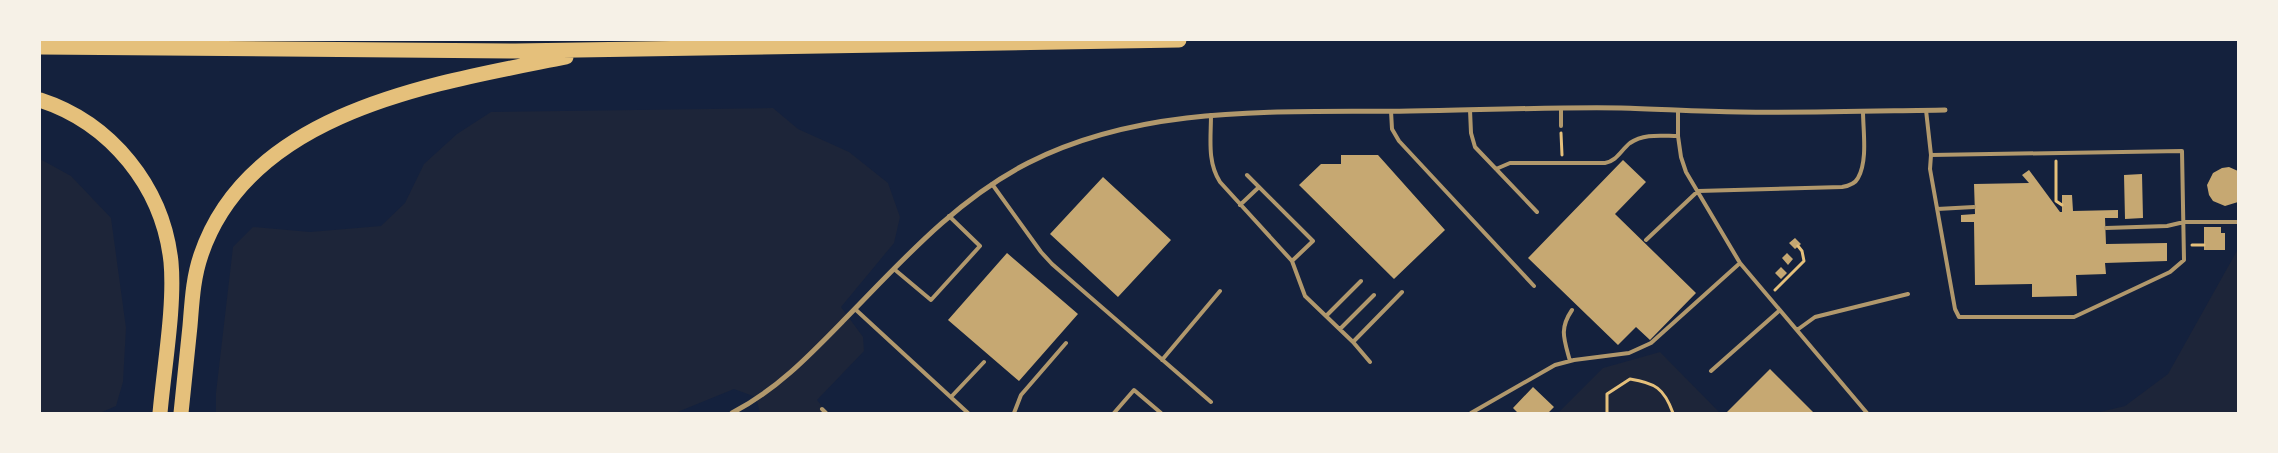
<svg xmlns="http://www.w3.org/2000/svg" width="2278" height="453" viewBox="0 0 2278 453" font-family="'Varela Round',sans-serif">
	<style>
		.green { fill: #1d2539 }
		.building { fill: #c6a872 }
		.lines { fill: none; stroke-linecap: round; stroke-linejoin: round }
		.path { stroke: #e5c07b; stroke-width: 3 }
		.service { stroke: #b1986c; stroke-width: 4 }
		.minor { stroke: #b1986c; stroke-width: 5 }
		.motorway { stroke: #e5c07b; stroke-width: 15 }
	</style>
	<rect width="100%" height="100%" fill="#14213d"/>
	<path class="green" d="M773,108L798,129L849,152L888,183L900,217L894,243L841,307L863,337L864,351L817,400L827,413H760L756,397L734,389L675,413H216V393L233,247L253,227L310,232L381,226L405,203L424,164L457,134L491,112Z
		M40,159L71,176L111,218L126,328L123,382L116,406L100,413H40Z
		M2238,249V413H2096L2125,406L2168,374Z
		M1660,352L1720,413H1558L1603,368Z"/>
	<path class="building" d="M1341,155H1378L1445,230L1394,279L1299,185L1321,164H1341Z
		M1623,160L1646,182L1615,214L1696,293L1650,340L1636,327L1618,345L1528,258Z
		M2229,167L2238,171V202L2225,206L2213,201L2209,195L2207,185L2213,173L2222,168Z
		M2029,170L2060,212H2062V195H2072L2073,211L2118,210V218H2105L2106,244L2167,243V261L2105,263L2106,274L2076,275L2077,296L2032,297V284L1975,285L1974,222H1961V215L1975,214L1974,184L2029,183L2022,175Z
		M2142,174L2143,218L2125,219L2124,175Z
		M1103,177L1171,240L1118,297L1050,234Z
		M2204,227H2221V233H2225V250H2204Z
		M1795,238L1801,244L1795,249L1789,243Z
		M1007,253L1078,314L1019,381L948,320Z
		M1787,253L1793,259L1788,265L1782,258Z
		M1781,267L1787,273L1781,279L1775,273Z
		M1770,369L1814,413H1726Z
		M1533,387L1554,407L1548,413H1518L1513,408Z"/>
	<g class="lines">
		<path class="path" d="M1561,133L1562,155
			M2056,161V201L2062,205
			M2192,245H2204
			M1775,290L1804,261L1802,251L1798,246
			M1607,413V394L1630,379C1655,383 1664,388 1673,413"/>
		<path class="service" d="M1561,109V126
			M1470,110L1471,133L1475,147L1537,212
			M1926,110L1931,155L2182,151L2184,260L2170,272L2074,317H1959L1955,309L1930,169L1931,155
			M1391,111L1392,129L1399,141L1534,286
			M1211,115C1211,138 1207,162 1220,182L1292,261L1305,296L1353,342L1370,362
			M1678,136L1681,157L1686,172L1740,263L1867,413
			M1496,169L1510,163H1605C1617,161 1621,150 1630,143C1644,133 1662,136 1678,136V110
			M1247,175L1313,241L1292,261
			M992,184L1041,252L1052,264L1211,402
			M1240,205L1259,187
			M1937,209L1974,207
			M2106,228L2167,226L2184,222H2238
			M1646,240L1698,191L1842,187C1848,186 1855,184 1858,178C1868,160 1863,131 1863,111
			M894,269L931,300L980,246L949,216
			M855,309L968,413
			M1326,316L1361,281
			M1340,329L1374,295
			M1797,330L1815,317L1908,294
			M1353,342L1402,292
			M1162,360L1220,291
			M1570,361C1564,339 1559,329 1572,310
			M1711,371L1780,310
			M951,397L984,362
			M822,409L826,413
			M1014,413L1021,395L1066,343
			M1114,413L1134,390L1161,413
			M1471,413L1555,365L1574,360L1629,353L1651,343L1740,263"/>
		<path class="minor" d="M732,413C776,390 808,357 843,321C900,263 954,201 1028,163C1146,103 1281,113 1410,111C1480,110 1551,107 1621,108C1661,109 1701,112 1740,112C1808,113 1877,111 1945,110"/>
		<path class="motorway" d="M40,47L516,51L1179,40
			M40,100C111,123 163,187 171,262C175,306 164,367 160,413
			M181,413C184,384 187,355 190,326C192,302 193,278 201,255C250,110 437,83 566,57"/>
	</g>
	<rect width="2278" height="453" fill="none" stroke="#f6f1e7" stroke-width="82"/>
</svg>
